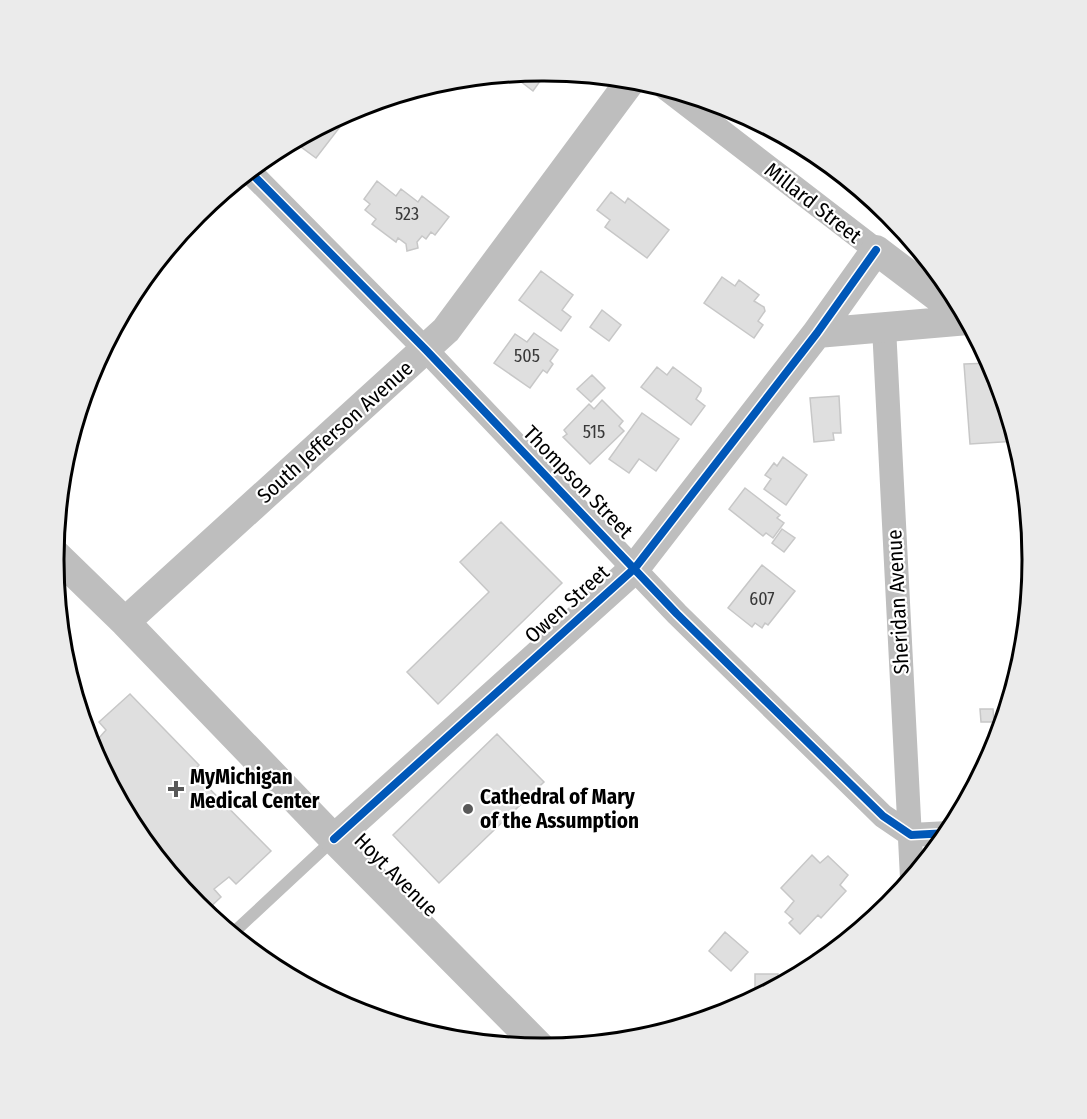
<svg xmlns="http://www.w3.org/2000/svg" width="1087" height="1119" viewBox="0 0 1087 1119" font-family="'Fira Sans Condensed',sans-serif">
	<style>
		.building { fill: #dfdfdf; stroke: #c7c7c7; stroke-width: 1.5 }
		.lines { fill: none; stroke-linecap: round; stroke-linejoin: round }
		.path { stroke: #b9b9b9; stroke-width: 4; stroke-dasharray: 1.5 3; stroke-linecap: butt }
		.service { stroke: #bebebe; stroke-width: 12 }
		.minor { stroke: #bebebe; stroke-width: 24 }
		.tertiary { stroke: #bebebe; stroke-width: 30 }
		.cycleway-casing { stroke: #fff; stroke-width: 11 }
		.cycleway { stroke: #0057b8; stroke-width: 8 }
		.poi-dot { fill: #595959; stroke: #fff; stroke-width: 2 }
		.labels { text-anchor: middle; dominant-baseline: central; stroke-width: 4.5; stroke-linejoin: round; paint-order: stroke }
		.number-label { font-size: 18px; fill: #383838 }
		.street-label { font-size: 21px; fill: #000; stroke: #fff }
		.poi-label { font-size: 21px; font-weight: bold; fill: #000; stroke: #fff; text-anchor: start }
		.rim { fill: none; stroke: #000; stroke-width: 3 }
	</style>
	<rect width="100%" height="100%" fill="#fff"/>
	<path class="building" d="M544,70H548L533,91L511,74L508,78L503,74Z
		M734,109L772,129L768,135Z
		M336,118L343,123L316,158L293,141Z
		M787,138L816,153L813,157Z
		M831,165L858,187L857,189L829,167Z
		M377,181L396,196L401,189L418,202L422,196L449,217L435,235L431,232L426,239L422,236L417,242L418,248L407,251L406,244L398,238L396,242L372,224L376,219L365,210L370,204L364,199Z
		M611,192L625,203L628,198L669,230L647,258L605,227L610,220L597,210Z
		M541,271L573,295L562,310L571,317L561,331L519,300Z
		M722,277L735,286L739,280L759,295L754,301L764,307L765,311L758,321L763,325L754,338L704,303Z
		M602,310L621,325L609,341L590,327Z
		M534,333L558,350L550,361L553,364L547,373L543,370L530,388L494,363L515,334L527,342Z
		M991,363L996,372L1017,441L970,444L964,364Z
		M657,367L667,375L673,367L701,388V391L696,399L705,406L691,425L641,387Z
		M592,375L605,388L591,402L577,389Z
		M839,396L841,433H833L834,440L814,442L810,398Z
		M602,400L623,421L619,426L624,431L590,464L563,437L567,434L564,430L589,404L594,409Z
		M642,413L679,439L656,471L639,459L629,473L609,459Z
		M783,457L807,475L786,505L764,489L771,479L765,475L774,463L777,466Z
		M745,488L780,515L777,518L784,523L773,538L766,533L763,536L729,509Z
		M501,522L562,583L438,704L407,672L489,592L460,562Z
		M782,529L795,538L784,552L772,543Z
		M762,565L795,591L768,625L765,623L762,628L755,623L752,627L728,608Z
		M130,694L199,765L193,772L271,851L236,884L229,877L214,889L221,897L205,912L197,905L136,831L91,747L106,730L99,722Z
		M980,709H993L994,722H981Z
		M497,734L544,782L439,883L393,835Z
		M812,855L820,863L828,856L848,875L840,885L846,891L821,918L818,915L800,934L789,923L793,919L785,912L794,901L781,888Z
		M725,932L748,952L731,971L709,951Z
		M832,953L815,967L814,968L813,954Z
		M755,974H778V986L755,999Z"/>
	<g class="lines">
		<path class="path" d="M1024,566H1032"/>
		<path class="service" d="M232,934L334,839"/>
		<path class="minor" d="M664,87L876,250
			M249,171L426,350L677,614L883,816L911,835L949,833
			M884,327L912,878"/>
		<path class="tertiary" d="M817,333L968,320
			M55,554L125,622L334,839L542,1049
			M125,622L446,330L632,79
			M334,839L635,568L817,333L876,250L942,300L961,320"/>
		<g class="cycleway-casing">
			<path id="cycleway" d="M249,171L426,350L677,614L883,816L911,835L949,833
				M334,839L635,568L817,333L876,250"/>
		</g>
		<use href="#cycleway" class="cycleway"/>
	</g>
	<g class="poi-dot">
		<path d="M173 780h6v6h6v6h-6v6h-6v-6h-6v-6h6z"/>
		<circle cx="468" cy="809" r="6"/>
	</g>
	<g class="labels">
		<g class="number-label">
			<text x="407" y="214">523</text>
			<text x="527" y="356">505</text>
			<text x="594" y="432">515</text>
			<text x="762" y="599">607</text>
		</g>
		<g class="street-label">
			<text transform="translate(813 203) rotate(38)">Millard Street</text>
			<text transform="translate(335 432) rotate(-42)">South Jefferson Avenue</text>
			<text transform="translate(578 482) rotate(46)">Thompson Street</text>
			<text transform="translate(898 602) rotate(-93)">Sheridan Avenue</text>
			<text transform="translate(567 604) rotate(-42)">Owen Street</text>
			<text transform="translate(396 875) rotate(45)">Hoyt Avenue</text>
		</g>
		<g class="poi-label">
			<text x="190" y="777">MyMichigan<tspan x="190" dy="24">Medical Center</tspan></text>
			<text x="480" y="797">Cathedral of Mary<tspan x="480" dy="24">of the Assumption</tspan></text>
		</g>
	</g>
	<path d="M0 0H1087V1119H0ZM542 81H544A478 478 0 0 1 1022 559V560A478 478 0 0 1 544 1038H542A478 478 0 0 1 64 560V559A478 478 0 0 1 542 81Z" fill="#ebebeb" fill-rule="evenodd"/>
	<path class="rim" d="M542 81H544A478 478 0 0 1 1022 559V560A478 478 0 0 1 544 1038H542A478 478 0 0 1 64 560V559A478 478 0 0 1 542 81Z"/>
</svg>
